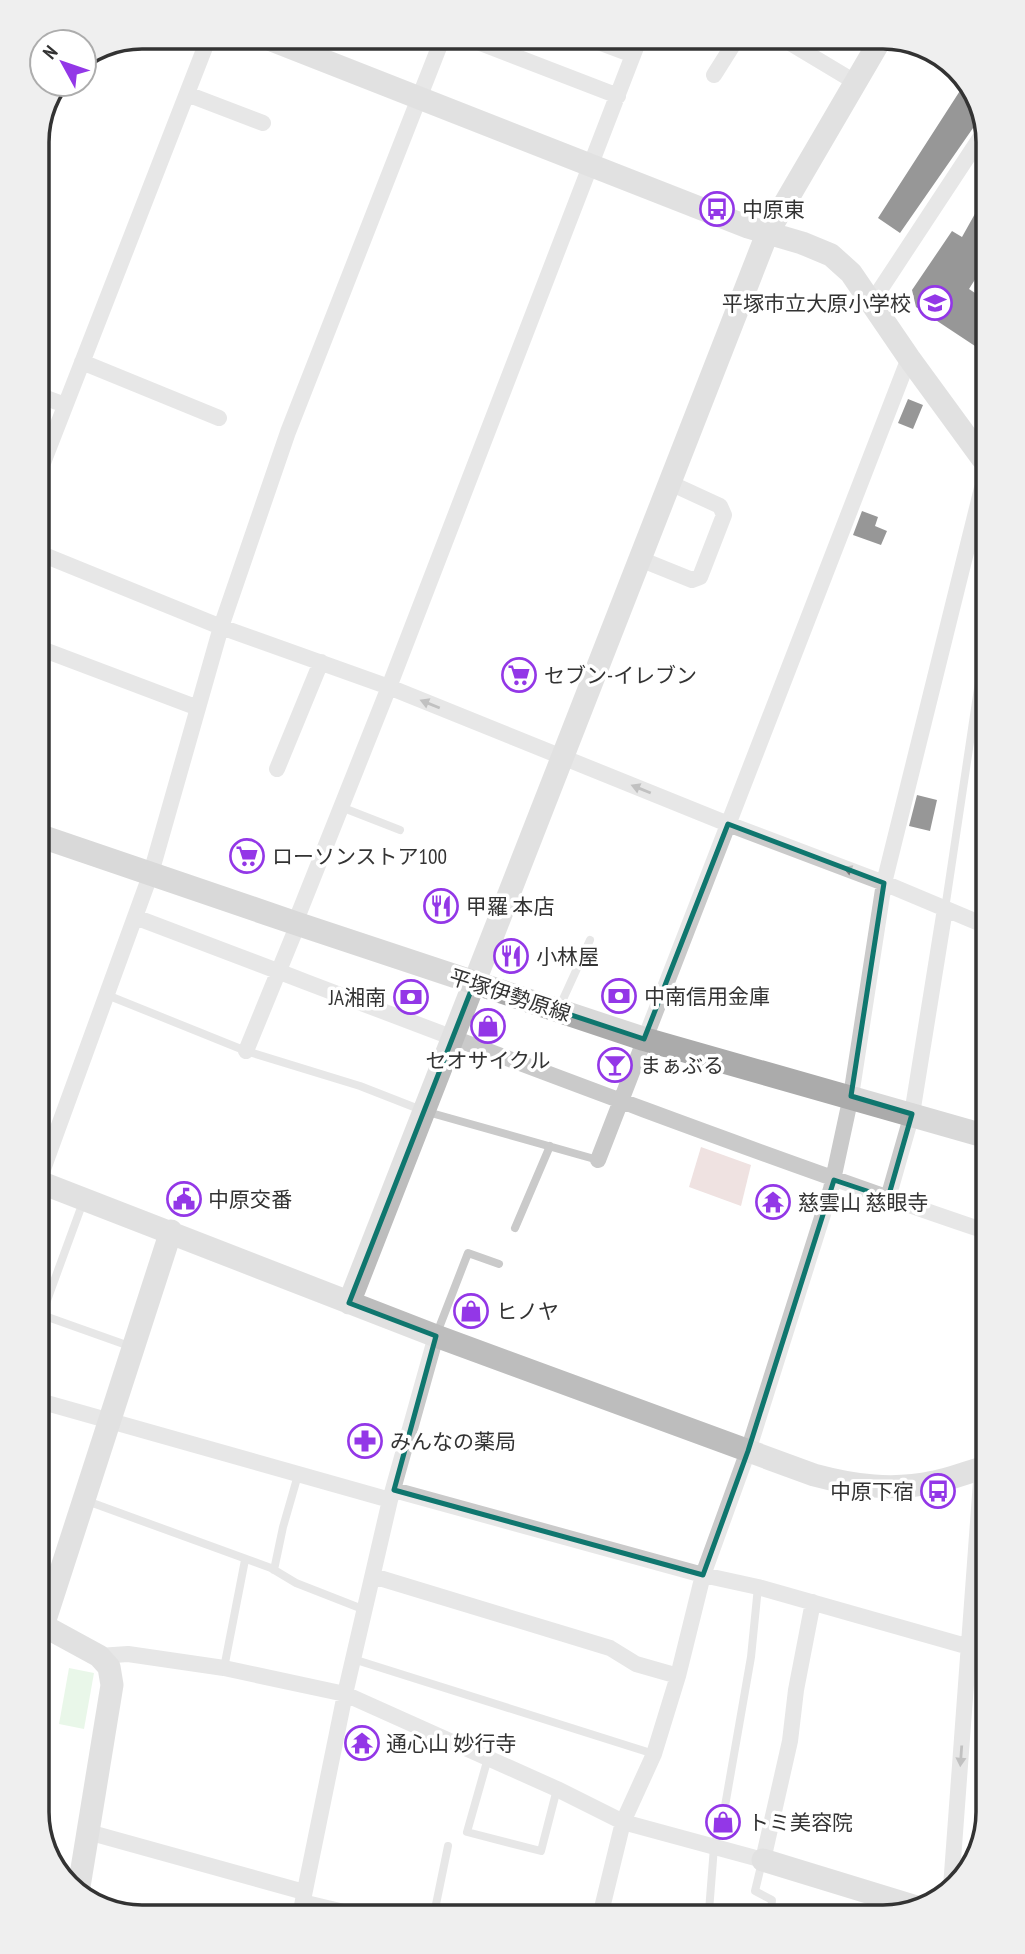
<svg xmlns="http://www.w3.org/2000/svg" width="1025" height="1954" viewBox="0 0 1025 1954" font-family="'PT Sans Narrow','Noto Sans JP',sans-serif">
	<style>
		.green { fill: #efe2e1 }
		.water { fill: #cfeece }
		.building { fill: #1a1a1a }
		.lines { fill: none; stroke-linecap: round; stroke-linejoin: round }
		.lane { stroke: #cacaca; stroke-width: 8 }
		.street { stroke: #cacaca; stroke-width: 16 }
		.secondary { stroke: #bdbdbd; stroke-width: 23 }
		.primary { stroke: #ababab; stroke-width: 24 }
		.oneway { fill: #777 }
		.marked { fill: none; stroke: #0f766e; stroke-width: 5; stroke-linejoin: round }
		.labels { text-anchor: middle; dominant-baseline: central; stroke-width: 7; stroke-linejoin: round; paint-order: stroke }
		.poi-label { font-size: 21px; fill: #333; stroke: #fff; text-anchor: start }
		.street-label { font-size: 21px; fill: #333; stroke: #fff }
		.rim { fill: none; stroke: #333; stroke-width: 3.5 }
	</style>
	<rect width="100%" height="100%" fill="#fff"/>
	<path class="green" d="M701,1147L751,1165L741,1206L689,1187Z"/>
	<path class="water" d="M69,1668L94,1673L84,1729L59,1724Z"/>
	<path class="building" d="M965,83L980,101V118L900,233L878,218Z
		M981,203V270L969,289L981,297V350L916,307L912,290L952,231L962,237Z
		M908,399L923,405L913,429L898,423Z
		M862,511L878,517L875,526L887,531L881,545L853,535Z
		M917,795L937,800L930,831L909,826Z
		M357,1430L378,1438L372,1452L351,1443Z"/>
	<g class="lines">
		<path class="lane" d="M341,807L400,830
			M945,909L983,655
			M107,995L246,1051L360,1086L424,1111L598,1160
			M559,1008L590,940
			M515,1228L550,1146
			M42,1314L83,1202
			M42,1315L132,1347
			M437,1333L468,1253L499,1264
			M87,1501L271,1568L296,1583L365,1610
			M274,1570L283,1527L298,1475
			M353,1659L654,1754
			M224,1668L245,1560
			M488,1758L467,1832L541,1851L557,1789
			M762,1862L755,1891L772,1900L771,1911
			M302,1898L373,1915
			M518,1910L530,1913
			M709,1911L714,1847L725,1806L751,1657L758,1587
			M434,1914L448,1846"/>
		<path class="street" d="M465,37L618,96
			M585,37L633,55
			M780,37L855,82
			M714,75L738,37
			M187,94L263,123
			M872,302L980,138
			M82,362L219,418
			M38,395L65,405
			M39,473L209,37
			M39,553L221,627L389,687L728,824L884,883L984,925
			M640,559L692,580L700,577L724,515L720,506L670,483
			M39,648L198,708
			M277,769L321,662
			M135,917C418,1024 699,1134 985,1231
			M295,923L389,687L640,37
			M246,1051L298,924
			M598,1160L909,358
			M42,1172L151,873L221,627L288,432L443,37
			M888,1198L912,1114L945,909
			M43,1402L390,1500
			M394,1490L703,1575L758,1587L987,1652
			M373,1576L610,1648L636,1664L678,1676
			M99,1656L128,1654L224,1668L345,1694L557,1789L623,1822L763,1860L790,1741L796,1690L813,1602
			M88,1832L304,1892
			M951,1887L982,1468L987,1448
			M601,1912L623,1822L654,1754L678,1676L703,1575L748,1451L831,1189L851,1096L884,883L982,488
			M300,1915L345,1694L390,1500L436,1336"/>
		<path class="secondary" d="M264,37L748,227L802,243L831,255L851,273L909,358L982,458
			M42,1183L436,1336L814,1475C855,1486 893,1491 934,1482C952,1479 969,1471 987,1467
			M349,1303L767,234L882,37
			M44,1623L171,1231
			M44,1626L99,1656L109,1667L112,1685L78,1893
			M763,1860L923,1909"/>
		<path class="primary" d="M40,836L295,923L644,1039L985,1136"/>
	</g>
	<defs><path id="oneway-solid" d="M-6-.8H1V-3.2L6.5 0L1 3.2V.8H-6Z" transform="scale(1.75)"/></defs>
	<g class="oneway">
		<use href="#oneway-solid" transform="translate(430 704) rotate(-158)"/>
		<use href="#oneway-solid" transform="translate(641 789) rotate(-158)"/>
		<use href="#oneway-solid" transform="translate(853 871) rotate(-159)"/>
		<use href="#oneway-solid" transform="translate(961 1756) rotate(94)"/>
	</g>
	<path d="M0 0H1025V1954H0ZM728,824L884,883L851,1096L912,1114L888,1198L834,1180L748,1451L703,1575L394,1490L436,1336L349,1303L474,983L644,1039Z" fill="#fff" fill-opacity=".55" fill-rule="evenodd"/>
	<path class="marked" d="M728,824L884,883L851,1096L912,1114L888,1198L834,1180L748,1451L703,1575L394,1490L436,1336L349,1303L474,983L644,1039Z"/>
	<defs>
		<g id="bus-ring" transform="scale(1.75)"><circle r="9.5" fill="#fff" stroke="#9337e7" stroke-width="1.5"/><path d="M-5-6H5V4H4V6H2V4H-2V6H-4V4H-5ZM-3.5-4V0h7V-4ZM-3.5 1.2v1.5H-2V1.2ZM2 1.2v1.5H3.5V1.2Z" fill="#9337e7"/></g>
		<g id="school-ring" transform="scale(1.75)"><circle r="9.5" fill="#fff" stroke="#9337e7" stroke-width="1.5"/><path d="M0-5L7-2L0 1L-7-2ZM-4 1L0 2.5L4 1V4Q0 6-4 4Z" fill="#9337e7"/></g>
		<g id="supermarket-ring" transform="scale(1.75)"><circle r="9.5" fill="#fff" stroke="#9337e7" stroke-width="1.5"/><path d="M-6-5.5h2.5l.6 2H6L4.5 2H-2.5L-4.4-4H-6ZM-1.5 3.2a1.3 1.3 0 1 0 .1 0ZM3 3.2a1.3 1.3 0 1 0 .1 0Z" fill="#9337e7"/></g>
		<g id="restaurant-ring" transform="scale(1.75)"><circle r="9.5" fill="#fff" stroke="#9337e7" stroke-width="1.5"/><path d="M-5-6h1v4h1v-4h1v4h1v-4h1v5L-1.5 .5V6h-2V.5L-5-1ZM5-6V6H3V1.5H1.5Q1.5-4 5-6Z" fill="#9337e7"/></g>
		<g id="bank-ring" transform="scale(1.75)"><circle r="9.5" fill="#fff" stroke="#9337e7" stroke-width="1.5"/><path d="M-6-4H6V4H-6ZM0-2.3a2.3 2.3 0 1 0 0 4.6a2.3 2.3 0 1 0 0-4.6Z" fill="#9337e7"/></g>
		<g id="shop-ring" transform="scale(1.75)"><circle r="9.5" fill="#fff" stroke="#9337e7" stroke-width="1.5"/><path d="M-5-2.5h2.3a2.7 3.5 0 0 1 5.4 0H5L5.5 6h-11ZM-1.5-2.5h3a1.5 2.3 0 0 0-3 0Z" fill="#9337e7"/></g>
		<g id="bar-ring" transform="scale(1.75)"><circle r="9.5" fill="#fff" stroke="#9337e7" stroke-width="1.5"/><path d="M-6-5H6L.8 .8V4.5H3.5V6h-7V4.5H-.8V.8Z" fill="#9337e7"/></g>
		<g id="civic-ring" transform="scale(1.75)"><circle r="9.5" fill="#fff" stroke="#9337e7" stroke-width="1.5"/><path d="M-.6-6.5H3V-4.5H.6V-3L4-1V1h2V6H-6V1h2V-1L-.6-3ZM-1.2 2.5V6h2.4V2.5Z" fill="#9337e7"/></g>
		<g id="temple-ring" transform="scale(1.75)"><circle r="9.5" fill="#fff" stroke="#9337e7" stroke-width="1.5"/><path d="M0-6L5-2H3V0L6.5 2.5H4V6H1.5V3h-3V6H-4V2.5H-6.5L-3 0V-2H-5Z" fill="#9337e7"/></g>
		<g id="pharmacy-ring" transform="scale(1.75)"><circle r="9.5" fill="#fff" stroke="#9337e7" stroke-width="1.5"/><path d="M-2-6h4v4h4v4h-4v4h-4v-4h-4v-4h4Z" fill="#9337e7"/></g>
	</defs>
	<g fill-rule="evenodd">
		<use href="#bus-ring" x="717" y="209"/>
		<use href="#school-ring" x="935" y="303"/>
		<use href="#supermarket-ring" x="519" y="675"/>
		<use href="#supermarket-ring" x="247" y="856"/>
		<use href="#restaurant-ring" x="441" y="906"/>
		<use href="#restaurant-ring" x="511" y="956"/>
		<use href="#bank-ring" x="619" y="996"/>
		<use href="#bank-ring" x="411" y="997"/>
		<use href="#shop-ring" x="488" y="1026"/>
		<use href="#bar-ring" x="615" y="1065"/>
		<use href="#civic-ring" x="184" y="1199"/>
		<use href="#temple-ring" x="773" y="1202"/>
		<use href="#shop-ring" x="471" y="1311"/>
		<use href="#pharmacy-ring" x="365" y="1441"/>
		<use href="#bus-ring" x="938" y="1491"/>
		<use href="#temple-ring" x="362" y="1743"/>
		<use href="#shop-ring" x="723" y="1822"/>
	</g>
	<g class="labels">
		<g class="poi-label">
			<text x="742" y="209">中原東</text>
			<text x="911" y="303" text-anchor="end">平塚市立大原小学校</text>
			<text x="544" y="675">セブン-イレブン</text>
			<text x="272" y="856">ローソンストア100</text>
			<text x="466" y="906">甲羅 本店</text>
			<text x="536" y="956">小林屋</text>
			<text x="644" y="996">中南信用金庫</text>
			<text x="386" y="997" text-anchor="end">JA湘南</text>
			<text x="488" y="1060" text-anchor="middle">セオサイクル</text>
			<text x="640" y="1065">まぁぶる</text>
			<text x="208" y="1199">中原交番</text>
			<text x="798" y="1202">慈雲山 慈眼寺</text>
			<text x="496" y="1311">ヒノヤ</text>
			<text x="390" y="1441">みんなの薬局</text>
			<text x="914" y="1491" text-anchor="end">中原下宿</text>
			<text x="386" y="1743">通心山 妙行寺</text>
			<text x="748" y="1822">トミ美容院</text>
		</g>
		<g class="street-label">
			<text transform="translate(510 995) rotate(18)">平塚伊勢原線</text>
		</g>
	</g>
	<path d="M0 0H1025V1954H0ZM142 49H883A93 93 0 0 1 976 142V1812A93 93 0 0 1 883 1905H142A93 93 0 0 1 49 1812V142A93 93 0 0 1 142 49Z" fill="#efefef" fill-rule="evenodd"/>
	<path class="rim" d="M142 49H883A93 93 0 0 1 976 142V1812A93 93 0 0 1 883 1905H142A93 93 0 0 1 49 1812V142A93 93 0 0 1 142 49Z"/>
	<g transform="translate(63 63) rotate(310)"><circle r="33" fill="#ffffff" stroke="#adadad" stroke-width="2"/>
	<path d="M0-5L12 26L0 18L-12 26Z" fill="#9337e7"/>
	<text y="-10" font-size="19" font-weight="bold" text-anchor="middle" fill="#333333">N</text>
	</g>
</svg>
